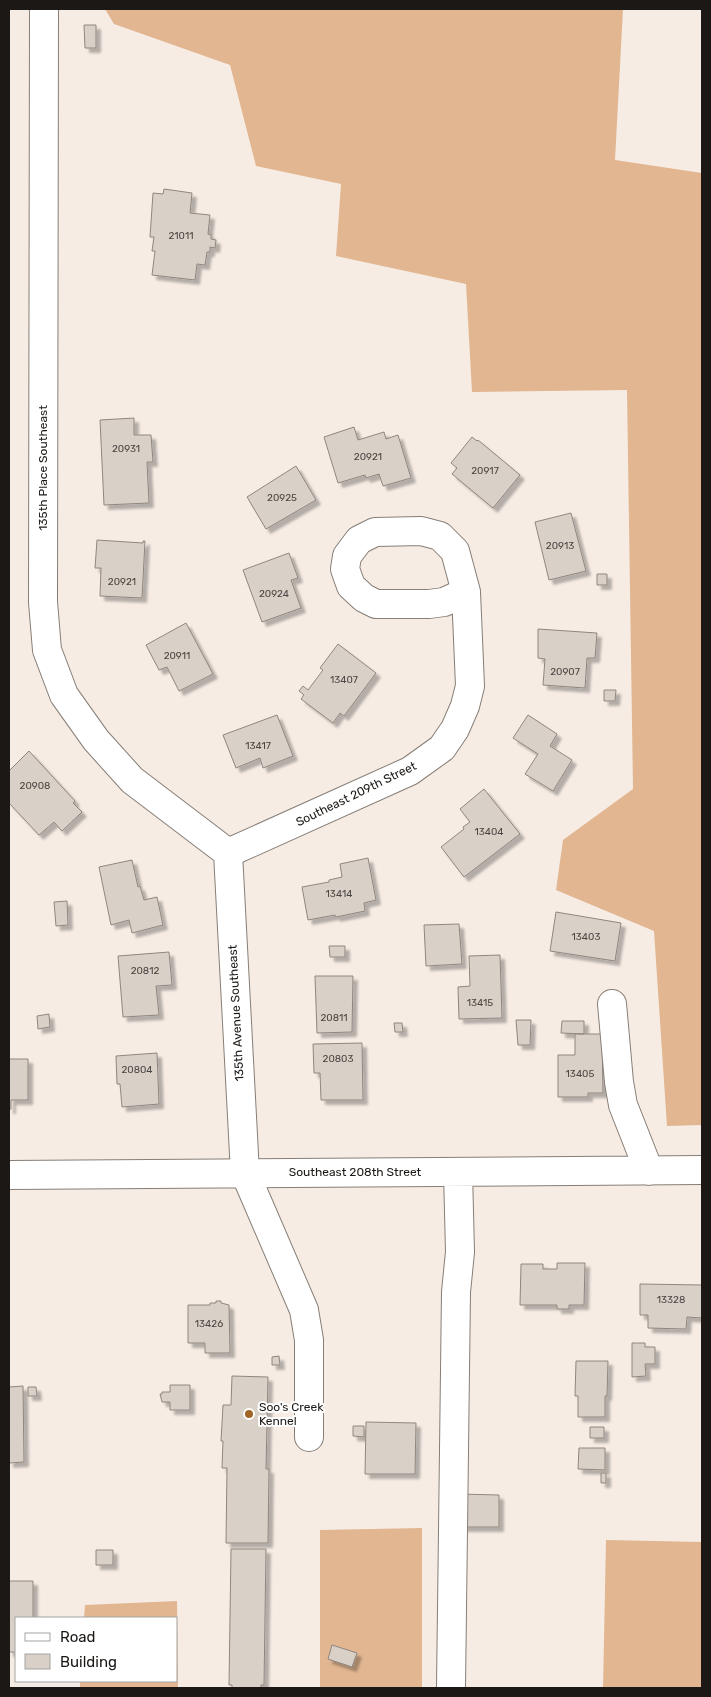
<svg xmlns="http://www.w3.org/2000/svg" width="711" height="1697" viewBox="0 0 711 1697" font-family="Rubik,sans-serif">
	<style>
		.forest { fill: #e1b691 }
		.building { fill: #d9d0c8; stroke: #8f867f; filter: url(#shadow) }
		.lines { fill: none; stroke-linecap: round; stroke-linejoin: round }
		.minor-casing { stroke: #867e77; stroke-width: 30 }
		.minor { stroke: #fff; stroke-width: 28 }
		.poi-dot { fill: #a06427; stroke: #fff; stroke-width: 2 }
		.labels { text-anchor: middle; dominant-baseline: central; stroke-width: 4; stroke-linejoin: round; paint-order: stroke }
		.number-label { font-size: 10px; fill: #4a4642 }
		.street-label { font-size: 12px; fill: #1b1815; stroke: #fff }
		.poi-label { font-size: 12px; fill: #1b1815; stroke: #fff; text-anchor: start }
	</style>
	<defs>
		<filter id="shadow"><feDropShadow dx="4.5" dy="4.5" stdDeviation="1" flood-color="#0004"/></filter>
	</defs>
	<rect width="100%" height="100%" fill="#f6ece4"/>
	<path class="forest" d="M105,9H623L615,160L702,173V1125L667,1126L654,931L556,890L563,840L633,789L627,390L472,392L466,284L336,256L341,184L256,166L230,65L114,24Z
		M422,1528V1688H320V1530Z
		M606,1540L702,1542V1688H603Z
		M177,1601L178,1688H80V1681H176V1618H84L85,1605Z"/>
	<path class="building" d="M84,25H96V48H85Z
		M164,189L192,193L190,213L210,215L208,234L211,235V239L216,240L215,248L210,247V252H207L205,265L197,264L195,280L152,275L155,251H152L154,237H150L153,193L163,194Z
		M134,418V435H151L153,462H147L149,503L104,505L100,420Z
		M354,427L358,440L384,432L386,439L398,435L411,478L383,486L379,474L366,478L365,475L338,483L324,437Z
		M472,437L477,441L478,440L520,475L493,508L452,474L457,468L451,463Z
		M296,466L316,500L266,529L247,497Z
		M571,513L586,571L549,580L535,522Z
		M97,540L143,543V541H145L142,598L100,596L101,568H95Z
		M289,553L298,578L291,580L301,608L262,622L243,570Z
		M597,574H607V585H597Z
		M186,623L213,674L179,691L167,667L159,670L146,645Z
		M538,629L597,633L595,658H587L585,688L543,685L545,659L538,658Z
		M338,644L376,673L344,716L340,713L333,723L301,699L304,695L299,691L303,686L308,690L323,670L320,668Z
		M604,690H616L615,701H604Z
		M277,715L293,756L263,768L260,758L236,768L223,735Z
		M528,715L557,734L550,746L572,760L553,791L525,774L538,754L513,738Z
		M29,751L75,801L73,803L82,812L62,831L54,822L39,835L9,803V771Z
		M484,789L520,834L464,877L441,847L464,829L463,827L470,822L460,809Z
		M368,858L376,900L364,903L365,911L336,917L335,915L308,920L302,887L329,882V880L342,877L340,864Z
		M132,860L138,887L140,886L144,900L157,897L163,925L132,933L129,920L111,925L99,867Z
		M67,901L68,925L56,926L54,902Z
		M556,912L621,923L615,961L550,951Z
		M459,924L462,964L426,966L424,925Z
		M329,946H345V957H330Z
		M169,952L172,985L156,986L159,1015L123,1017L118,956Z
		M500,955L502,1018L459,1019L458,987L470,986L469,956Z
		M315,976H353L352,1032L317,1033Z
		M49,1014L50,1027L38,1029L37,1016Z
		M516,1020H531L530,1045H518Z
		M562,1021H584V1034L561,1033Z
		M394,1023H402L403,1032H395Z
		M575,1034H602L603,1093H588V1097H558V1055H575Z
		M362,1043L363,1100H321L320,1073H314L313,1044Z
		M157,1053L159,1104L122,1107L120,1084H117L116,1056Z
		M9,1059H28V1100H11V1109H9Z
		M557,1263H585L584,1305H569V1309H557V1305H520L521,1264H543V1269H557Z
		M640,1284L702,1285V1318L687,1317L686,1329L648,1328V1315H640Z
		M216,1301H221V1303L229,1305L230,1353H205V1343H188V1305H210V1303H216Z
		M632,1343H645V1347H655V1364H645L646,1376L632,1377Z
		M279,1356L280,1365H272V1357Z
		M576,1361H608L607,1396H605V1417H578V1396H575Z
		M232,1376L268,1377L266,1469H269L268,1543H226L227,1468H222L223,1441H221L223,1405H231Z
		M170,1385H190V1410H170V1402H162L160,1394H162V1392H170Z
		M23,1386L24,1462L9,1463V1387Z
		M28,1387H36L37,1396H28Z
		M366,1422L416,1423L415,1474H365Z
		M353,1426H364V1437L353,1436Z
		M590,1427H604V1438H590Z
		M579,1448H605V1470L578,1469Z
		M601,1473H606V1483H601Z
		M457,1494L499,1495V1527H456Z
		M231,1549H266L264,1685H261V1688H232V1685H229Z
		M96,1550H113V1565H96Z
		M9,1581H33V1618H16V1652H9Z
		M332,1645L357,1653L352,1667L328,1659Z"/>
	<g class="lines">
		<g class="minor-casing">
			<path id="minor" d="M44,9L43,602L47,650L64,695L96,740L132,780L228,853
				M228,853L410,771L442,748L455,729L465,706L470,686L466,592L455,551L440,536L421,531L375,532L359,540L347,556L345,569L351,586L364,598L376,604H429L444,602L466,592
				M228,853L245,1173L304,1310L309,1340V1437
				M612,1004L619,1082L623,1105L649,1171
				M9,1175L702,1170
				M451,1688L456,1292L460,1252L458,1172"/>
		</g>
		<use href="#minor" class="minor"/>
	</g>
	<circle class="poi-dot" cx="249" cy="1414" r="5"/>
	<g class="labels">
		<g class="number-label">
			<text x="181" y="236">21011</text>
			<text x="126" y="449">20931</text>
			<text x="368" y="457">20921</text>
			<text x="485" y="471">20917</text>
			<text x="282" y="498">20925</text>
			<text x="560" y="546">20913</text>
			<text x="122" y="582">20921</text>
			<text x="274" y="594">20924</text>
			<text x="177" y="656">20911</text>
			<text x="565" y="672">20907</text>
			<text x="344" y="680">13407</text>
			<text x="258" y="746">13417</text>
			<text x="35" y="786">20908</text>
			<text x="489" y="832">13404</text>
			<text x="339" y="894">13414</text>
			<text x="586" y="937">13403</text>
			<text x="145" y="971">20812</text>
			<text x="480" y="1003">13415</text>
			<text x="334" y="1018">20811</text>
			<text x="338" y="1059">20803</text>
			<text x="137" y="1070">20804</text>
			<text x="580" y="1074">13405</text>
			<text x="671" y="1300">13328</text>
			<text x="209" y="1324">13426</text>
		</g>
		<g class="street-label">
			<text transform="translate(43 468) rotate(-90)">135th Place Southeast</text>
			<text transform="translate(356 794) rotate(-26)">Southeast 209th Street</text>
			<text transform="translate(236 1013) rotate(-93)">135th Avenue Southeast</text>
			<text x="355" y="1172">Southeast 208th Street</text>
		</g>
		<g class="poi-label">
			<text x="259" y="1407">Soo's Creek<tspan x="259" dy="14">Kennel</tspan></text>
		</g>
	</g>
	<rect width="711" height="1697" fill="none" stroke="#1b1815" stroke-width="20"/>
	<rect x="15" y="1617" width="162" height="65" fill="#ffffff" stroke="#a4a3a1"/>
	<rect x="25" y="1633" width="25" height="8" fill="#ffffff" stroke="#a4a3a1"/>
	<text x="60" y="1642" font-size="15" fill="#1b1815">Road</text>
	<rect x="25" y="1654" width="25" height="15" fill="#d9d0c8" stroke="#a4a3a1"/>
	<text x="60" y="1667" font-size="15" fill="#1b1815">Building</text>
</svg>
